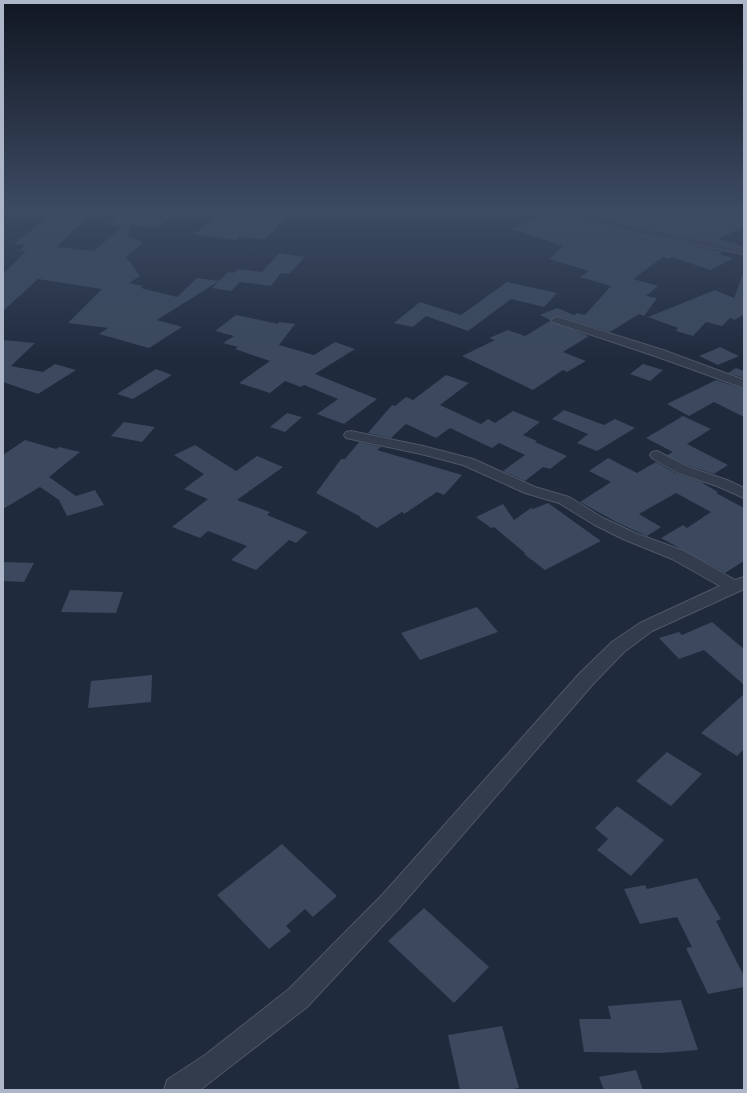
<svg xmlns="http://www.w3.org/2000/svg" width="747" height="1093" viewBox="0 0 747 1093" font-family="Montserrat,sans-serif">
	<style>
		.building { fill: #3b485d }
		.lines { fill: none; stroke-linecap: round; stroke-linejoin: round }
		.minor-casing { stroke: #4e5767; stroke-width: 2 }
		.minor { fill: #333c4d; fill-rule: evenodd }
	</style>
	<rect width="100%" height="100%" fill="#1f2a3d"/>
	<path class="building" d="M58,209H83L80,211L93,212L56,247L94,251L123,226L108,225L124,209H186L155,228L131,225L128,237L143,242L126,257L140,276L129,283L143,286L141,288L177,297L197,278L219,281L157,320L182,327L149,348L99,334L108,328L68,323L102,289L38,279L3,311V274L26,251H19L25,245L14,244Z
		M228,209H276L270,215L286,217L265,240L239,237L236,240L194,234Z
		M583,209H590L608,214L621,209H744V227L718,239L739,244L737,245L650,229L578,211Z
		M547,211L650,237L723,252L718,254L733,258L711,270L671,257L668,259L663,257L633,279L658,286L646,296L657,298L644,316L639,314L610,332L557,316L550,320L540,315L557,308L574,315L577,313L585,315L611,286L580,277L589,271L549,259L557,253H554L564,246L512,229Z
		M279,253L305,257L289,274L281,273L271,286L240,282L231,291L212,288L228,272L233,273L238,269L262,272Z
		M743,274L744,314L735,320L730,318L722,326L706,322L693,336L676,331L678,328L648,317L715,290L734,298Z
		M507,282L557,293L544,307L511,299L468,331L426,316L413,327L394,323L420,302L461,315Z
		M236,315L278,324L279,322L295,324L279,345L314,355L335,342L355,349L315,374L377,399L344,424L317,414L338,399L304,385L301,387L285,381L270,393L239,383L270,361L235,349L238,347L223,343L234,336L215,331Z
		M550,321L589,336L563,352L586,361L567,372L563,370L533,390L462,356L495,340L489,338L508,330L525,336Z
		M3,340L35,343L11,366L43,372L55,364L76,370L38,394L3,382Z
		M720,347L739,356L718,365L699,356Z
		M643,364L663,370L650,381L630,374Z
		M736,368L744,371V378L728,373Z
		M156,369L172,375L133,399L117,394Z
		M446,375L469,383L440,405L481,424L488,419L495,423L513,411L540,422L523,435L537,441L535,442L567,456L550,469L543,467L525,481L503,471L525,455L499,443L492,448L450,428L436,438L406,424L391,438L368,433L392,405L395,406L406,397L413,400Z
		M716,380L744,389V417L714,402L689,416L667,404Z
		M564,410L604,425L615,419L635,428L597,451L577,443L588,434L552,419Z
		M287,413L302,417L285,432L270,427Z
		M683,416L711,429L687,444L728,465L714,474L689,466L667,455L673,452L646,438Z
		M124,422L155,427L142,442L111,436Z
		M25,440L56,449L59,447L80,452L49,477L76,496L95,490L104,505L67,516L59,500L40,487L3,509V455Z
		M359,442L381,447L377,450L462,475L444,495L437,492L404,514L402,512L377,528L360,518L361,517L316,493L341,459H345Z
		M195,445L236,471L257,456L283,467L237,500L270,512L267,515L308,532L296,543L289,540L256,570L231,560L247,546L208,531L200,538L172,527L208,499L184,489L204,474L174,455Z
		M608,458L637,473L656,462L677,474L701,482L718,492L716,493L744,508V561L725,573L661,538L683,525L687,528L711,512L676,493L639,514L661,527L647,536L618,523L580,502L611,482L589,471Z
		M548,503L601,541L545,570L524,554L525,553L494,527L491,528L476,517L503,504L514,520L531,508L533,509Z
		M3,562L34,563L24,582L3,581Z
		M70,590L123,592L116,613L61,612Z
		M477,607L498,632L420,660L401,633Z
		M712,622L744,649V685L704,650L679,659L659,638L679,632L682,635Z
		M152,675L151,702L88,708L91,681Z
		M744,694V749L737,756L701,733Z
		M667,752L702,774L671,806L636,781Z
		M617,806L664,840L631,876L597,850L608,839L595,828Z
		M282,844L337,896L313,917L305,909L286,926L291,931L269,949L217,895Z
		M697,878L721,919L716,921L744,976V987L708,994L686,948L692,947L677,917L640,924L624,889L645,885L647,889Z
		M424,908L489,967L454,1003L388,941Z
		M681,1000L698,1050L660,1053L584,1052L579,1019H611L608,1006Z
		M502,1026L519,1088L507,1090H460L448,1035Z
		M636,1070L643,1090H604L599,1077Z"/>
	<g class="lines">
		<g class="minor-casing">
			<path id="minor" d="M325,209C346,207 365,213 385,213C395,213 400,208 410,209L400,217L385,219L330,212Z
				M548,209H563L650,230L744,248V254L650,236L550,211Z
				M557,317L663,350L744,380V388L655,356L553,322L551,320Z
				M351,431L423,446L473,459L535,487L569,497L603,518L635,533L684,551L735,580L744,577V589L652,631L624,652L593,684L400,907L307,1007L200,1090H164L167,1080L205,1055L289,989L384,893L579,674L612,642L640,623L720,586L672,559L623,539L593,524L559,503L525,493L463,465L421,454L346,438L344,435L346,432Z
				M657,451L688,467L727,480L744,488V498L717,486L678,473L652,458L650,455L652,452Z"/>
		</g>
		<use href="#minor" class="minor"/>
	</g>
	<linearGradient id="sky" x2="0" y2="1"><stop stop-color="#111722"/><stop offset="0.58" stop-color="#3c4a62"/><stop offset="1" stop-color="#3c4a62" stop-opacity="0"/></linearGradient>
	<rect width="747" height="362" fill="url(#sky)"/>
	<rect width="747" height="1093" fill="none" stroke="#aeb7c9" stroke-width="8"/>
</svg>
